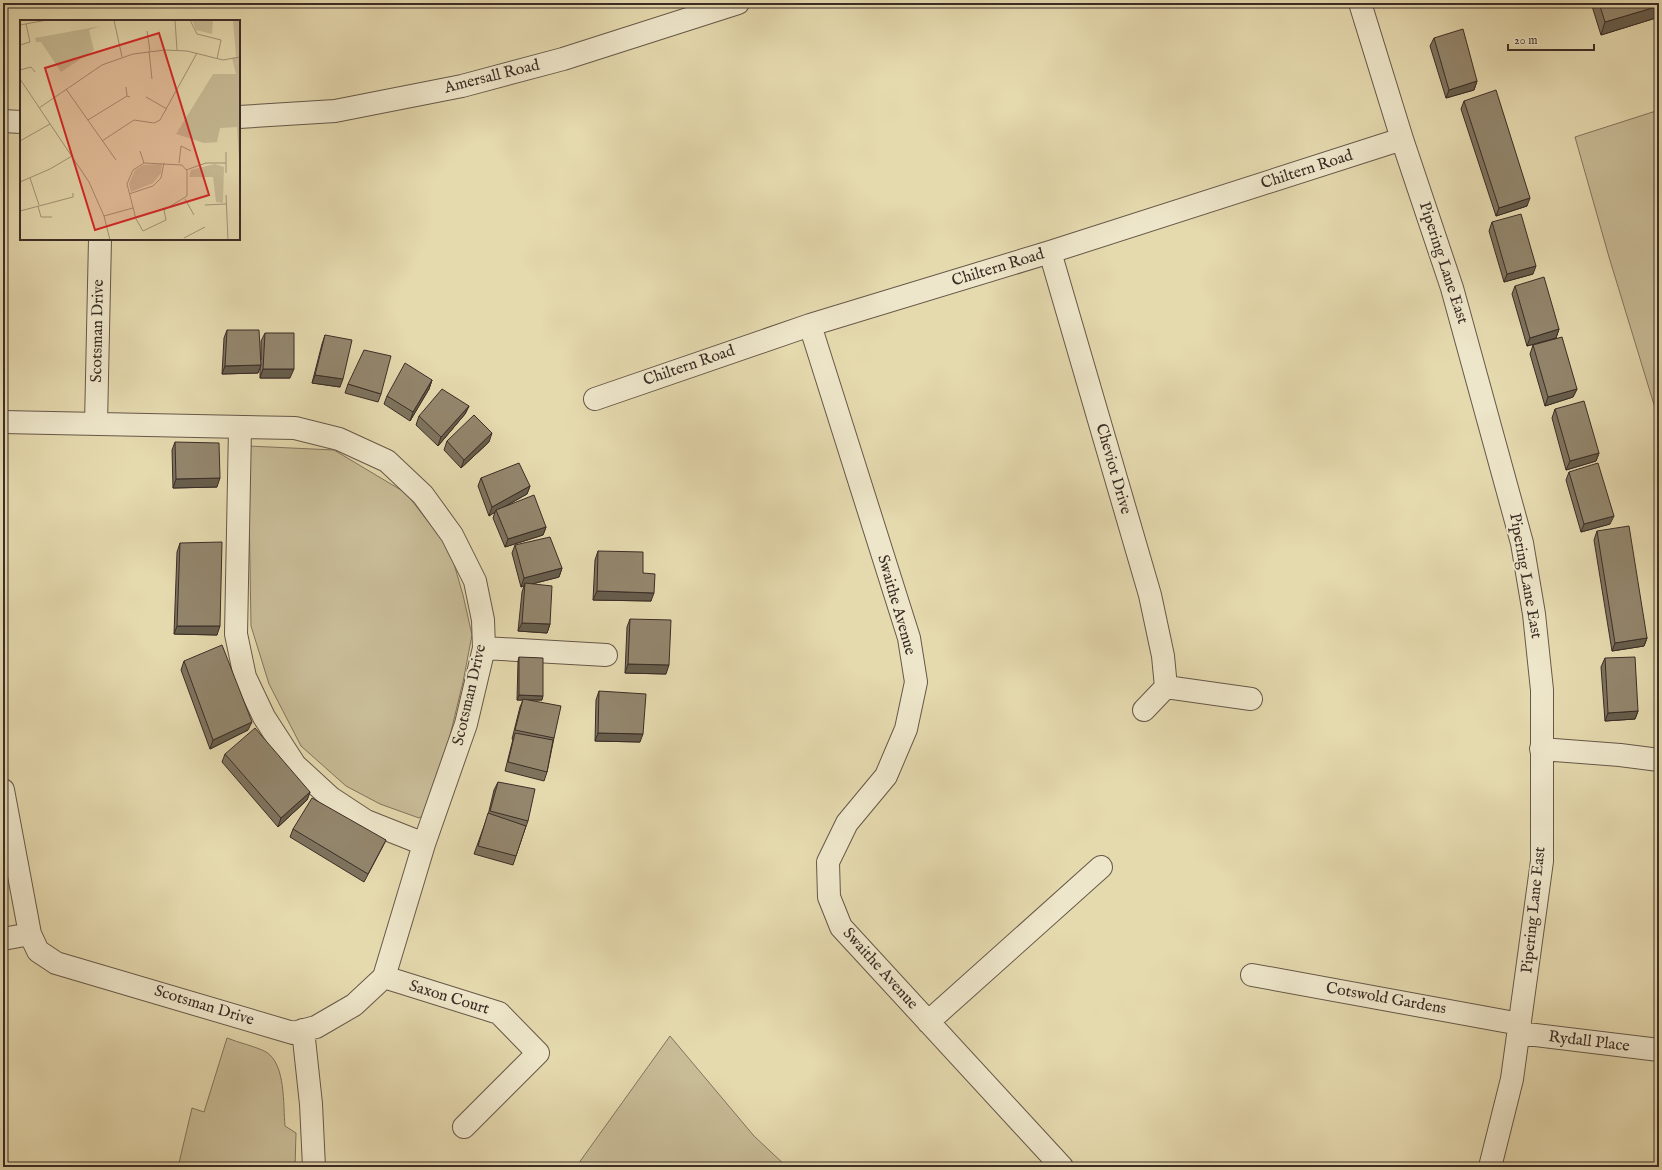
<svg xmlns="http://www.w3.org/2000/svg" width="1662" height="1170" viewBox="0 0 1662 1170" font-family="'IM FELL English',serif">
	<style>
		.green { fill: #c8bc97; stroke: #82745e }
		.lines { fill: none; stroke-linecap: round; stroke-linejoin: round }
		.minor-casing { stroke: #665848; stroke-width: 24 }
		.minor { stroke: #eee6ca; stroke-width: 22 }
		.wall { fill: #7e735e; stroke: #3b2d26 }
		.shaded-wall { fill: #675e4c; stroke: #3b2d26 }
		.building { fill: #93866d; stroke: #3b2d26 }
		.labels { text-anchor: middle; dominant-baseline: central; stroke-width: 4; stroke-linejoin: round; paint-order: stroke }
		.street-label { font-size: 16px; fill: #3b2d26; stroke: #eee6ca }
		.inset-road { fill: none; stroke: #a19478; stroke-width: 1 }
		.view { fill: #d62828; fill-opacity: 0.15; stroke: #d62828; stroke-width: 2 }
		.inset-edge { fill: none; stroke: #3b2d26; stroke-width: 2 }
	</style>
	<rect width="100%" height="100%" fill="#e5d9ae"/>
	<filter id="stains"><feTurbulence type="fractalNoise" baseFrequency=".005" numOctaves="4"/><feColorMatrix values="0 0 0 0 .2 0 0 0 0 .09 0 0 0 0 .02 0 0 0 .5 -.17"/></filter>
	<radialGradient id="worn" r=".72"><stop offset=".6" stop-color="#630" stop-opacity="0"/><stop offset="1" stop-color="#630" stop-opacity=".3"/></radialGradient>
	<path class="green" d="M1659,110V421L1609,257L1575,137Z
		M248,446L334,450L406,493L450,550L463,595L472,635L463,682L445,756L424,815L419,818L380,804L346,786L301,746L269,684L251,626Z
		M670,1036L754,1136L787,1167H576Z
		M227,1038C239,1043 255,1046 266,1052C286,1064 283,1105 285,1126L296,1133L295,1167H178L192,1108L204,1112Z"/>
	<g class="lines">
		<g class="minor-casing">
			<path id="minor" d="M1360,3L1402,139L1452,288L1522,543L1534,614L1542,690V861L1512,1079L1490,1167
				M239,117L335,111L462,86L563,59L738,3
				M3,121L21,122
				M1050,252L1150,595L1163,656L1166,687
				M810,325L909,638L916,682L906,729L886,776L847,823L828,862L829,897L841,927L1062,1167
				M595,399L810,325L1050,252L1402,139
				M3,422L295,428L339,439L387,461L423,495L452,535L475,581L483,620L484,648L466,724L424,844L384,977L354,1005L316,1027L293,1033L56,963L38,951L30,934L3,790
				M96,424L100,239
				M240,428L236,634L245,677L264,717L295,765L331,798L366,821L424,844
				M484,648L606,655
				M1144,710L1166,687L1251,699
				M1541,749L1620,755L1659,760
				M3,939L30,934
				M1252,975L1520,1024
				M384,977L499,1013L538,1053L464,1127
				M928,1022L1101,867
				M303,1030L311,1104L314,1167
				M1519,1033L1659,1050"/>
		</g>
		<use href="#minor" class="minor"/>
	</g>
	<path class="wall" d="M1591,3H1659V17L1601,35Z
		M1434,38L1477,81L1474,90L1446,98L1430,46Z
		M1464,101L1527,206L1496,216L1461,109Z
		M1492,222L1533,274L1504,282L1489,231Z
		M1515,286L1559,329L1556,338L1527,346L1512,294Z
		M227,330L261,360V341L265,333L290,378H260V366L258,373L222,374L224,338Z
		M325,335L340,387L312,383L322,344Z
		M1533,345L1577,389L1573,397L1545,406L1530,354Z
		M432,380L429,389L410,421L384,404L387,396Z
		M348,384L381,394L378,402L345,393Z
		M469,406L465,414L438,446L416,425L419,416Z
		M1555,409L1599,453L1596,461L1566,470L1552,418Z
		M447,441L489,442L461,468L444,450Z
		M175,442L217,487L173,488L172,450Z
		M1569,472L1610,524L1581,532L1566,480Z
		M481,478L530,486L527,494L509,504L546,527L543,535L505,547L493,518L495,512L489,516L478,486Z
		M1597,531L1647,638L1644,646L1612,651L1594,540Z
		M180,543L217,635L174,634L177,552Z
		M515,545L562,568L559,577L532,584L550,624L547,633L518,631L522,592L524,586L521,587L512,553Z
		M598,551L643,573L651,601L593,600L595,560Z
		M630,619L666,674L625,673L627,627Z
		M519,657L542,700H529L554,738L547,772L544,781L505,771L513,739H512L520,707L523,700H517L518,661Z
		M1605,658L1638,711L1635,719L1605,721L1601,667Z
		M184,661L248,730L210,749L181,670Z
		M599,691L640,742L595,741L596,700Z
		M225,754L310,792L307,800L278,827L222,762Z
		M498,782L528,821L525,829L513,865L474,854L488,815L494,790Z
		M293,829L386,840L382,848L364,882L290,837Z"/>
	<path class="shaded-wall" d="M1659,6V17L1601,35L1605,22Z
		M1477,81L1474,90L1446,98L1449,90Z
		M1530,198L1527,206L1496,216L1499,208Z
		M1536,266L1533,274L1504,282L1507,274Z
		M1559,329L1556,338L1527,346L1530,338Z
		M261,365L258,373L222,374L225,366Z
		M263,369H294L290,378H260Z
		M315,375L343,379L340,387L312,383Z
		M432,380L429,389L410,421L413,412Z
		M1577,389L1573,397L1545,406L1548,397Z
		M469,406L465,414L438,446L441,437Z
		M492,433L489,442L461,468L464,460Z
		M1599,453L1596,461L1566,470L1570,461Z
		M220,478L217,487L173,488L176,479Z
		M530,486L527,494L497,511L496,510L495,512L489,516L492,507Z
		M1614,516L1610,524L1581,532L1584,524Z
		M546,527L543,535L505,547L508,539Z
		M562,568L559,577L524,586L525,583L524,586L521,587L524,578Z
		M597,591L654,593L651,601L593,600Z
		M522,623L550,624L547,633L518,631Z
		M177,626H220L217,635L174,634Z
		M1647,638L1644,646L1612,651L1615,643Z
		M628,664L669,665L666,674L625,673Z
		M519,695L543,696L542,700H517Z
		M1638,711L1635,719L1605,721L1608,713Z
		M252,722L248,730L210,749L213,740Z
		M598,733L643,734L640,742L595,741Z
		M310,792L307,800L278,827L281,818Z"/>
	<path class="building" d="M1599,3H1659V6L1605,22Z
		M1463,29L1477,81L1449,90L1434,38Z
		M1496,90L1530,198L1499,208L1464,101Z
		M1521,214L1536,266L1507,274L1492,222Z
		M1544,277L1559,329L1530,338L1515,286Z
		M227,330H259L261,365L225,366Z
		M265,333H294V369H263Z
		M325,335L352,340L343,379L315,375Z
		M1562,337L1577,389L1548,397L1533,345Z
		M364,350L391,356L381,394L348,384Z
		M405,363L432,380L413,412L387,396Z
		M442,389L469,406L441,437L419,416Z
		M1584,401L1599,453L1570,461L1555,409Z
		M474,415L492,433L464,460L447,441Z
		M175,442L219,443L220,478L176,479Z
		M519,463L530,486L492,507L481,478Z
		M1598,463L1614,516L1584,524L1569,472Z
		M534,495L546,527L508,539L496,510Z
		M1629,526L1647,638L1615,643L1597,531Z
		M550,537L562,568L524,578L515,545Z
		M222,542L220,626H177L180,543Z
		M598,551L643,552V573L655,574L654,593L597,591Z
		M525,583L552,586L550,624L522,623Z
		M630,619L671,620L669,665L628,664Z
		M222,645L252,722L213,740L184,661Z
		M519,657L543,658V696L519,695Z
		M1635,657L1638,711L1608,713L1605,658Z
		M599,691L646,694L643,734L598,733Z
		M523,699L561,706L554,738L515,730Z
		M255,728L310,792L281,818L225,754Z
		M515,733L553,740L547,772L508,762Z
		M498,782L535,789L528,821L490,811Z
		M312,798L386,840L368,874L293,829Z
		M488,813L526,826L516,856L478,846Z"/>
	<g class="labels">
		<g class="street-label">
			<text transform="translate(492 77) rotate(-14)">Amersall Road</text>
			<text transform="translate(1307 170) rotate(-18)">Chiltern Road</text>
			<text transform="translate(1443 263) rotate(72)">Pipering Lane East</text>
			<text transform="translate(998 268) rotate(-17)">Chiltern Road</text>
			<text transform="translate(98 331) rotate(-89)">Scotsman Drive</text>
			<text transform="translate(689 366) rotate(-19)">Chiltern Road</text>
			<text transform="translate(1113 469) rotate(74)">Cheviot Drive</text>
			<text transform="translate(1525 576) rotate(80)">Pipering Lane East</text>
			<text transform="translate(896 605) rotate(74)">Swaithe Avenue</text>
			<text transform="translate(470 695) rotate(-77)">Scotsman Drive</text>
			<text transform="translate(1534 910) rotate(-84)">Pipering Lane East</text>
			<text transform="translate(880 969) rotate(48)">Swaithe Avenue</text>
			<text transform="translate(449 998) rotate(17)">Saxon Court</text>
			<text transform="translate(1386 999) rotate(10)">Cotswold Gardens</text>
			<text transform="translate(204 1006) rotate(17)">Scotsman Drive</text>
			<text transform="translate(1589 1042) rotate(7)">Rydall Place</text>
		</g>
	</g>
	<g transform="translate(20 20)">
		<rect width="220" height="220" fill="#e5d9ae"/>
		<path d="M172,0H193L192,14L176,10ZM213,0H220V154L217,107L200,108L197,122L184,123L156,114L193,54H216L212,38L216,37ZM81,6L69,10L74,30L41,52L21,22H16L15,18ZM142,144L141,153L133,163L111,172L109,164L115,150L123,145ZM195,144L204,147L203,183L196,182L193,157H169L171,150Z" fill="#c8bc97"/>
		<path class="inset-road" d="M94,0L102,37M155,0L157,30M170,0L177,14L201,20L197,39M0,5L27,0M127,11L130,31M0,25L10,22L6,4M129,31L132,59M0,50L11,47L15,52M0,59L69,162L84,196L90,220M106,67L107,76L110,77M46,69L96,140M126,77L147,89M19,88L82,45L113,34L145,30L167,31L203,40L220,37M68,100L107,76M0,121L30,104M82,121L114,100L134,103L140,100L177,33M120,131L124,143M124,143L162,145L167,151V176L144,190L146,200L123,211L116,199L107,164L113,150ZM159,143L161,126L171,131M166,150L186,143H206M206,153V132M10,158L19,185M0,162L30,149L52,136M109,174L133,166L141,158L144,143M206,175L208,220M165,179L174,195M185,185L206,184M18,186L21,197H32M0,191L53,177V173M84,196L113,188M164,218L185,207"/>
		<path class="view" d="M139,13L189,175L75,210L25,48Z"/>
		<rect width="220" height="220" class="inset-edge"/>
	</g>
	<rect width="1662" height="1170" fill="none" stroke="#e5d9ae" stroke-width="16"/>
	<rect x="4" y="4" width="1654" height="1162" fill="none" stroke="#3b2d26" stroke-width="2"/>
	<rect x="8" y="8" width="1646" height="1154" fill="none" stroke="#3b2d26"/>
	<path d="M1508 44v6h86v-6" fill="none" stroke="#3b2d26" stroke-width="2"/>
	<text x="1514" y="44" font-size="12" fill="#3b2d26" stroke="#eee6ca" stroke-width="3" paint-order="stroke">20 m</text>
	<rect width="100%" height="100%" filter="url(#stains)"/>
	<rect width="100%" height="100%" fill="url(#worn)"/>
</svg>
